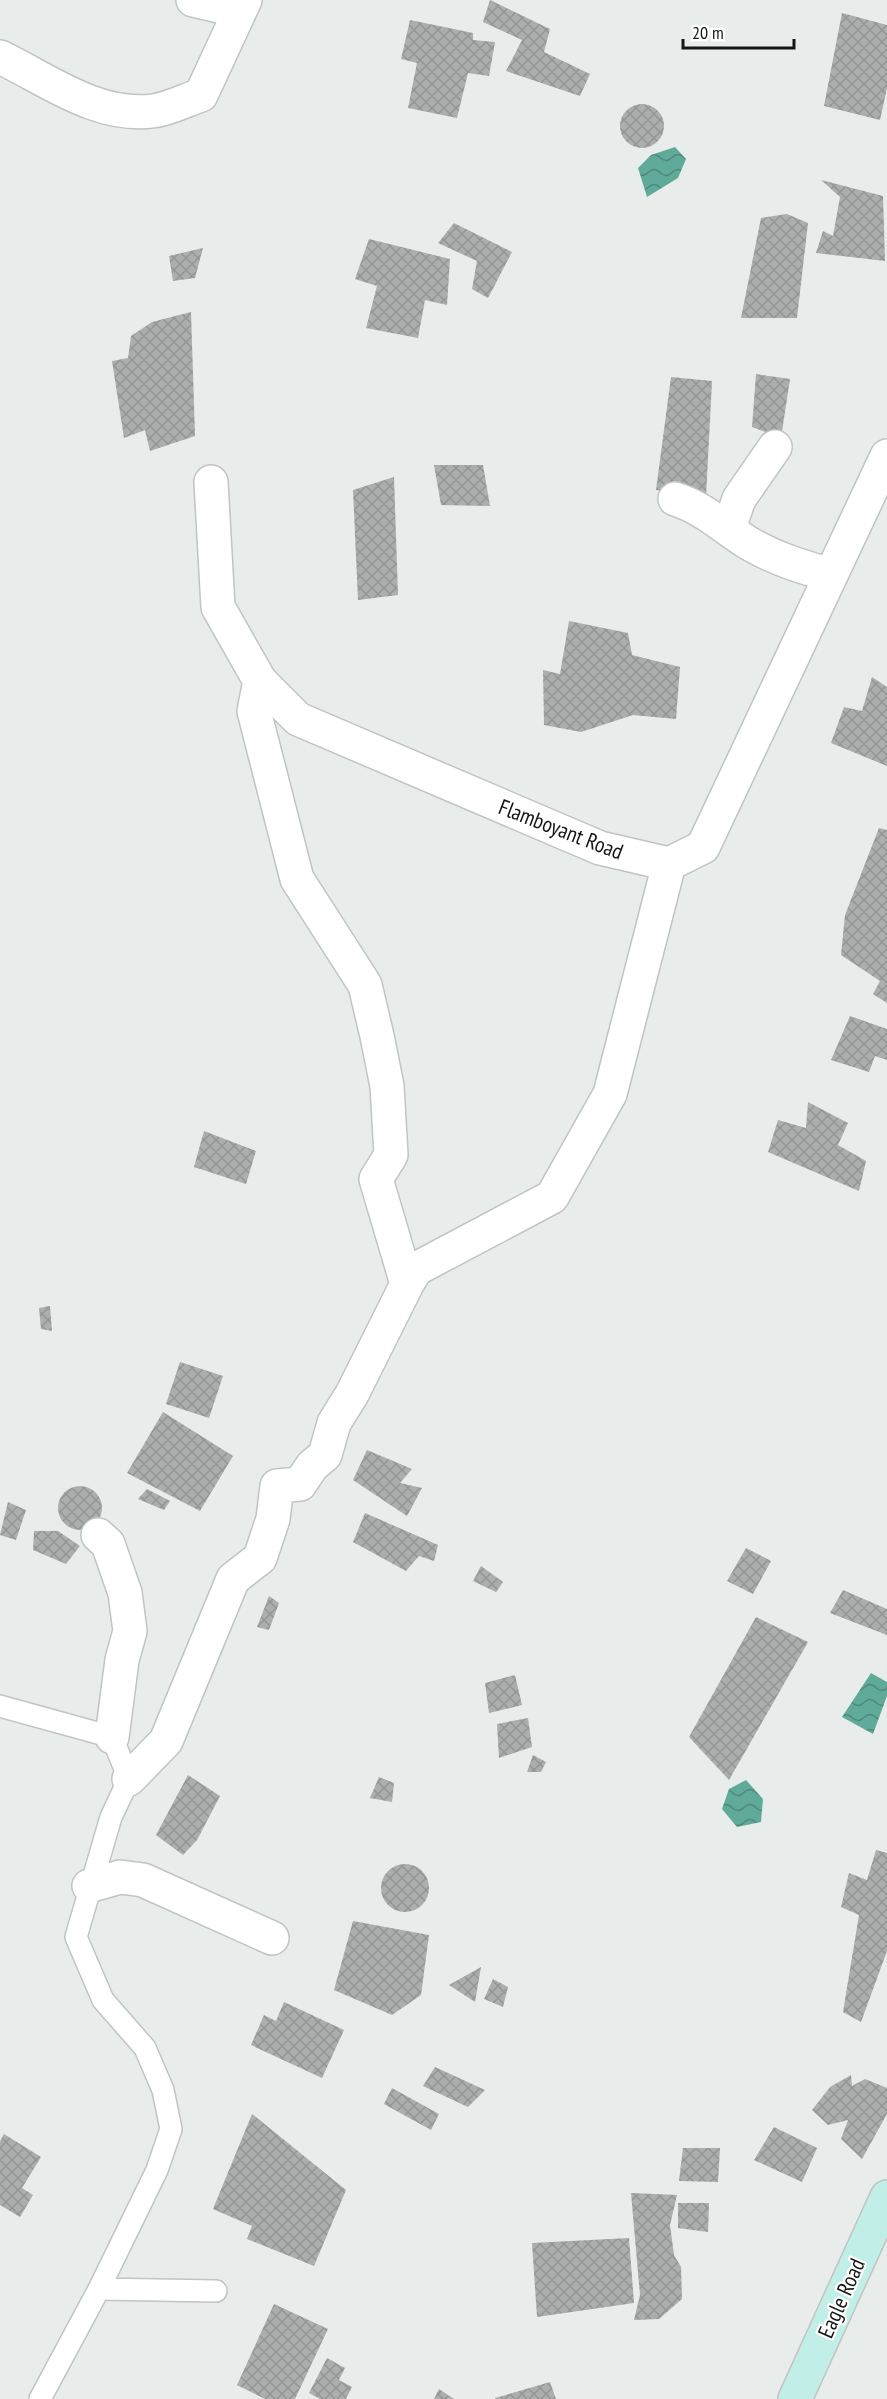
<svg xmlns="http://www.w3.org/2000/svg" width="887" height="2399" viewBox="0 0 887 2399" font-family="'PT Sans Narrow',sans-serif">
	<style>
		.water { fill: url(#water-waves) }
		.building { fill: url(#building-cross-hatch) }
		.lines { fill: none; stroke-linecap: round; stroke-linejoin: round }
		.lane-casing { stroke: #c0c4c3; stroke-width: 24 }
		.street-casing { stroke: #c0c4c3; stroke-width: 36 }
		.secondary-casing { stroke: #c0c4c3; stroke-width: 36 }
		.lane { stroke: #fff; stroke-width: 21 }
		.street { stroke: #fff; stroke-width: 33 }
		.secondary { stroke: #c1efe7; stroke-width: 33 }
		.labels { text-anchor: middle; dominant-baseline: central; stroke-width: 4.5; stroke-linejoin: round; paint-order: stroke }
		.street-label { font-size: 22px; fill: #151716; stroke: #fff }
	</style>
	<defs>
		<pattern id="water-waves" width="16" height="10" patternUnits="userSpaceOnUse" patternTransform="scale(1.5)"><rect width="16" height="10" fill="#60aa99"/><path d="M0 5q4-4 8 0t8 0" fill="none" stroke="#4e897c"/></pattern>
		<pattern id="building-cross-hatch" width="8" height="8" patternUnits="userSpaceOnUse" patternTransform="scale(1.5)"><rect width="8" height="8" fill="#aaafae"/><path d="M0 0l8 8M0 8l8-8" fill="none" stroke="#919695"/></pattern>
	</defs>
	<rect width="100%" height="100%" fill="#e8edec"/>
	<path class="water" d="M675,147L686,159L678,178L647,197L638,168L651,155Z
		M871,1673L887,1682V1696L873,1734L842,1717Z
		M746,1780L763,1799L761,1822L737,1827L722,1809L729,1789Z"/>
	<path class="building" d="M490,0L550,29L544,52L590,74L580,96L506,71L522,40L483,22Z
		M842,13L887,25V88L880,120L824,106Z
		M410,20L473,33V40L495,42L489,76L468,73L457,118L408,108L417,63L401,59Z
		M620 126a22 22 0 1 1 44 0a22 22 0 1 1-44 0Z
		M821,180L883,196L885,261L816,253L823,231L833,236L840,197Z
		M787,214L808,223L797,318H741L761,218Z
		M454,223L512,252L488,298L472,289L477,261L438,243Z
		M369,239L450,259L447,305L425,300L418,338L366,328L377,286L355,279Z
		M203,248L195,278L173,281L169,256Z
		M191,312L195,436L150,451L145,430L124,438L112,361L128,358L131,336L152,322Z
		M756,374L790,379L781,438L752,427Z
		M671,377L712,381L706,497L656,490Z
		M434,465H483L490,506L441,505Z
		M394,477L398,595L358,600L353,490Z
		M569,621L628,633L632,655L680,667L676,719L633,715L581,732L544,725L543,670L560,674Z
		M872,677L887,687V766L831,743L844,707L862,711Z
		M879,828L887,830V1003L873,994L880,981L841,955L845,915Z
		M850,1016L887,1029V1060L875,1056L869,1072L831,1060Z
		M808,1102L848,1123L838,1145L866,1161L859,1191L768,1152L778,1120L806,1128Z
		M204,1131L256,1151L246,1184L194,1167Z
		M50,1306L52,1331L41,1329L39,1308Z
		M180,1362L223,1376L209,1418L166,1404Z
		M163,1412L233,1456L200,1511L127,1473Z
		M367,1450L412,1469L400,1483L422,1488L407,1516L353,1480Z
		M58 1508a22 22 0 1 1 44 0a22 22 0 1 1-44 0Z
		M147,1489L170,1501L164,1510L138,1499Z
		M8,1502L26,1510L16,1540L0,1535Z
		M365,1513L438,1545L434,1561L419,1556L406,1571L353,1542Z
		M34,1531H58L80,1546L66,1564L33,1550Z
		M746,1548L771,1561L753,1594L727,1581Z
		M481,1566L503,1582L496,1592L473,1581Z
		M843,1590L887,1609V1635L830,1613Z
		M269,1596L279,1603L269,1630L257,1627Z
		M756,1617L808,1642L729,1780L689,1737Z
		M515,1675L522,1705L489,1713L485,1683Z
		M528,1718L532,1747L499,1758L497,1724Z
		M533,1755L546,1762L541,1772H527Z
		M188,1775L220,1796L197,1840L183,1855L156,1835Z
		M379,1777L394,1783L392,1802L370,1798Z
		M876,1850L887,1853V1951L861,2022L843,2012L859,1915L841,1907L849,1873L867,1880Z
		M381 1888a24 24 0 1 1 48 0a24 24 0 1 1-48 0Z
		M353,1921L429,1935L421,1995L392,2015L334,1990Z
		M481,1967L475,2002L449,1985Z
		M493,1979L508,1987L503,2007L484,1999Z
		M284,2002L344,2030L322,2078L251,2045L264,2015L276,2021Z
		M435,2067L485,2090L468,2107L423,2086Z
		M851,2075L852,2086L865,2079L887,2088V2114L862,2159L841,2139L848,2120L828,2125L812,2110L830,2087Z
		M392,2088L439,2114L431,2130L384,2104Z
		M252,2114L346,2190L314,2266L247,2239L252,2226L213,2209Z
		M774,2127L817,2148L802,2182L754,2160Z
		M4,2134L41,2157L22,2188L33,2195L20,2217L0,2205V2141Z
		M683,2148H720L718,2182L679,2181Z
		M631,2193L677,2195L670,2225L674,2255L681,2267L682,2299L659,2319L634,2320L640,2295Z
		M678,2203H709L708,2232L678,2228Z
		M629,2238L634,2303L537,2317L532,2243Z
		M274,2304L328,2329L295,2399H265L237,2385Z
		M327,2358L345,2368L339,2380L352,2387L346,2399H320L309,2393Z
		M550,2382L556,2399H495V2398Z
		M439,2389L454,2399H434Z"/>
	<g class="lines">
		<g class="lane-casing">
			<path id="lane" d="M0,1706L112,1737L129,1779L111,1817L76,1937L103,2000L145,2048L163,2090L171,2129L157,2170L99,2289L40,2399
				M99,2289L216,2291"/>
		</g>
		<g class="street-casing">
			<path id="street" d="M193,0L240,11
				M0,57C48,80 97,118 153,111C169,109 186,100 201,95L245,0
				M211,482L218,607L260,681L298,719L600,848L669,864L703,847L887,456
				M675,499C704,508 724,528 750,544C776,559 802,567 831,575
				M729,528L739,499L775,447
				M407,1284L416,1269L552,1197L610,1094L669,864
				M98,1535L108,1544L125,1593L130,1631L122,1660L112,1737
				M129,1779L166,1741L233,1579L260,1558L273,1519L277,1486L300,1484L312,1466L325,1455L334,1423L352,1394L407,1284L376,1179L391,1155L387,1086L377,1036L365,985L297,879L254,711L260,681
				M89,1886L120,1877L143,1880L272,1938"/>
		</g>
		<g class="secondary-casing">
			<path id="secondary" d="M795,2399L887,2197"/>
		</g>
		<use href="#lane" class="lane"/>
		<use href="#street" class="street"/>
		<use href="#secondary" class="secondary"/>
	</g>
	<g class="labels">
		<g class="street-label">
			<text transform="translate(561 829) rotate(21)">Flamboyant Road</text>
			<text transform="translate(841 2298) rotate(-66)">Eagle Road</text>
		</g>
	</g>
	<path d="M683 39v9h111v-9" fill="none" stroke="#151716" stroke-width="3"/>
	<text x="692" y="39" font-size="18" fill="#151716" stroke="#ffffff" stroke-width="4.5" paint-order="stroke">20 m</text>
</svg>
